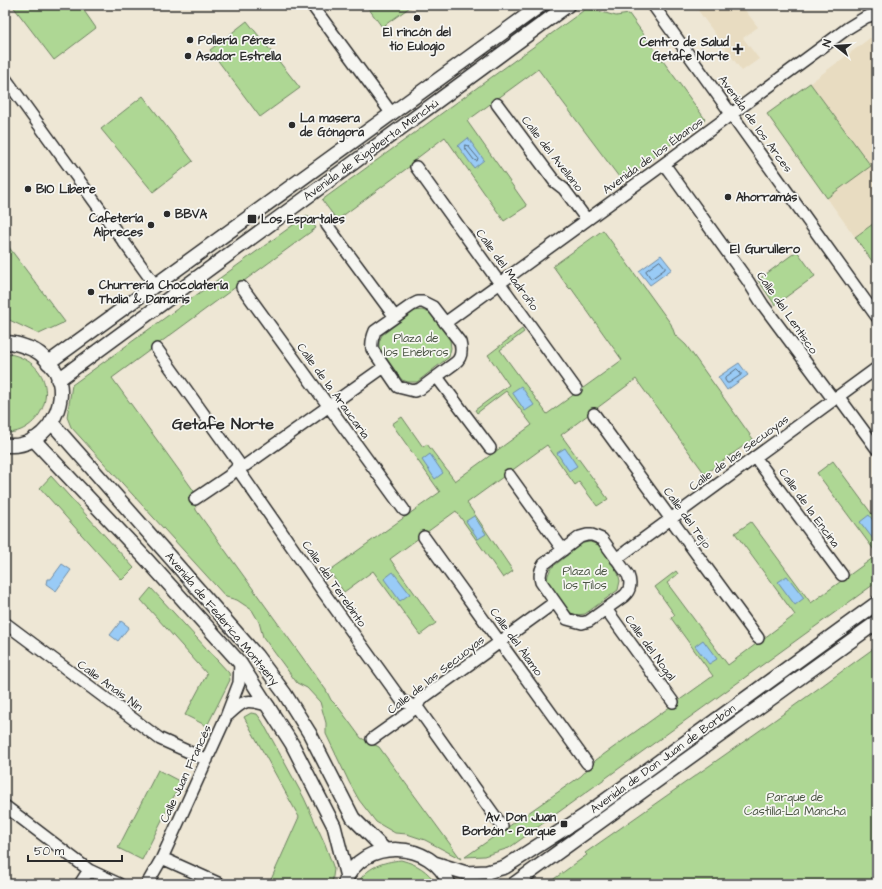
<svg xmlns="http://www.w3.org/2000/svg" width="882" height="889" viewBox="0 0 882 889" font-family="'Architects Daughter',sans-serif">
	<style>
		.built { fill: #e8dcc1 }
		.green { fill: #aed794; stroke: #6c8160 }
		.water { fill: #99cbf6; stroke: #6d8ba5 }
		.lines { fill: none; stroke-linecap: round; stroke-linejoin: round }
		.shore { stroke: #576b7c; stroke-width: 1 }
		.minor-casing { stroke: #2b2b2b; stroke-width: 14 }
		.tertiary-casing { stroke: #2b2b2b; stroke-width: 16 }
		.minor { stroke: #f6f6f2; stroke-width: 11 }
		.tertiary { stroke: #f6f6f2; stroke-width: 13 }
		.poi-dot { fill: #2b2b2b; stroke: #f6f6f2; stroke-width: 1.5 }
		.labels { text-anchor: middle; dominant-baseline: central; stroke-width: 3.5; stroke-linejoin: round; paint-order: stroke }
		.poi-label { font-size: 12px; font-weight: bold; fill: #2b2b2b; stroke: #f6f6f2; text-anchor: start }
		.street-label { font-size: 12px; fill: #2b2b2b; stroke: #f6f6f2 }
		.park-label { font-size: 12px; fill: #4c5645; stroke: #f6f6f2 }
		.neighbourhood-label { font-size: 13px; font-weight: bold; fill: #2b2b2b; stroke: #f6f6f2 }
		.district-label { font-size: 16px; font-weight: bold; fill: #2b2b2b; stroke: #f6f6f2 }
	</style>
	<rect width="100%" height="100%" fill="#eee7d5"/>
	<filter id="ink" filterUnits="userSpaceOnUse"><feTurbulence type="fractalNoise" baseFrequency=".025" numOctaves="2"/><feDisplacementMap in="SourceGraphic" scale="8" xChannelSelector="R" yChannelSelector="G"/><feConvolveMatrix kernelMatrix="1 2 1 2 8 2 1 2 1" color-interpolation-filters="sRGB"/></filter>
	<g filter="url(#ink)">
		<path class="built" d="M702,5H741L758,27L743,38L759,59L742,71L697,9Z
			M870,38L877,39V221L855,237L827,198L871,166L810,83Z"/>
		<path class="green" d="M12,5H80L96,28L54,60Z
			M366,5H413L382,27Z
			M587,8L616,16L629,14L705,119L622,181L538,69L467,121L527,206L504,221L445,137L412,162L413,164L406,169L337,220L322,200Z
			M247,21L300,88L260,117L210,50Z
			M810,83L871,166L827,198L767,114Z
			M143,96L193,161L153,192L101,129Z
			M307,215L316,228L112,378L194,491L196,510L326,690L331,700L339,708L361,738L379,747L461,859L425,840L407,834L395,833L376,822L359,800L349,782L326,734V723L320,702L307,688L297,683L263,637L259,622L252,610L237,600L226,597L71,427L67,417L72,385Z
			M877,221V268L855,237Z
			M603,230L671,324L675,335L686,345L753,439L705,474L636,379L561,435L608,499L597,506L579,482L575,485L547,445L467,503L513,571L503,578L456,511L390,559L436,623L420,635L373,571L344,592L329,571L440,492L392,424L402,417L423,447L427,444L455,481L532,425L506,391L477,413L475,410L509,385L488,355L522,329L524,332L500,350L547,414L622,360L576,295L571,288L570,289L568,287L553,266Z
			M5,242L65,322L39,334L5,318Z
			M797,251L815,276L775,305L758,280Z
			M422,310L430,313L450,340L451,348L449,357L417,382H408L402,380L379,348V342L382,335L414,311Z
			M10,354C14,355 18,356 22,358C55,372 52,416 21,430C16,432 11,433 6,433L5,355Z
			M833,461L877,521V554L817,473Z
			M51,476L134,568L122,580L40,488Z
			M751,522L811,603L877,555V582L509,848L484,856L465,857L581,776L596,760L713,676L671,618L675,615L655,587L676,571L678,574L667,583L728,665L795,615L735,533Z
			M590,542L599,545L618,573L620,581L618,590L585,614L577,615L571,613L547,581L548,575L551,568L583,543Z
			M151,588L229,673L230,680L207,726L185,715L207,674L141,600Z
			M877,646V884H547L587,855L585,853L776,719Z
			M251,713L257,714L262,721L304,798L325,844L334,869L332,884H269L299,817L244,717Z
			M158,770L181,782L142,860L118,848Z
			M401,860C419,865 426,870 437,884H357C367,867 382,862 401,860Z"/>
		<path class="water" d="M468,138L484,160L474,168L458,146Z
			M661,255L672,269L650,285L639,271Z
			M739,363L748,375L727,390L718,377Z
			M521,386L534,405L525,411L512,392Z
			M565,448L577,466L569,471L557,453Z
			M430,454L443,473L435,479L422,460Z
			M869,515L877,526V544L860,522Z
			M474,516L486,534L478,539L466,521Z
			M62,564L71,570L56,591L46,584L47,579H51Z
			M393,572L410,594L400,601L384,579Z
			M787,576L804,598L795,605L778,582Z
			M121,621L129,627L118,641L110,635Z
			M703,640L717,659L709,664L695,646Z"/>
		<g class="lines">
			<path class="shore" d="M465,145L468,146L478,158L477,161L474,160L465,148Z
				M660,261L665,267V269L651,279L646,271Z
				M737,369L741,373V375L729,383H727L725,380V378Z"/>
			<g class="minor-casing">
				<path id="minor" d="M312,5L392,114
					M653,5L877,317
					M5,78L155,285
					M497,104L555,182L564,189L587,220
					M664,164L748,281L763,305L833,399
					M416,167L576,389
					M327,225L395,317
					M242,287L404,510
					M418,302H423L433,307L460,342C462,350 462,358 455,363L420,389L414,391L398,387L372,349C371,342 372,338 375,331L412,305Z
					M445,323L664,164L848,28L866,17L877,14
					M157,349L238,462L237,468L324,593L402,701L417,707L502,826
					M437,377L490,448
					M838,396L877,449
					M594,414L758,638
					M755,457L842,575
					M509,475L563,550
					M195,499L229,476L237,468L246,465L384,367
					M587,535H592L602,539L628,575C631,582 631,590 624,596L589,621L582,623L567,619L541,582C539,575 540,570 544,564L580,537Z
					M424,537L587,763
					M616,559L877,368
					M606,609L673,702
					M5,623L160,739L207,760
					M228,715C245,699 246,699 269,706
					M372,739L417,707L420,700L555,602
					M5,806L89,870L119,884
					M162,858L220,884
					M80,884L89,870
					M147,884L162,858L226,717L239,683L240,663"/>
			</g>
			<g class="tertiary-casing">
				<path id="tertiary" d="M5,343C14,342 20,345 29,348C38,351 42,355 48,362C50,365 54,368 56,372C72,405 43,451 5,445
					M48,363L541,5
					M58,380L568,5
					M51,422L256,655L285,694L310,734L353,818L385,850
					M33,439L148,561L240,663L292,744L334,826L347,877
					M434,863L466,873L487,872L505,867L584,816L877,603
					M345,882C362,837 433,840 449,884
					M514,884L877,622"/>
			</g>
			<use href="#minor" class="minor"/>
			<use href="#tertiary" class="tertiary"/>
		</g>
	</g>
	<g class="poi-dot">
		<circle cx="417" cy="18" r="4"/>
		<circle cx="190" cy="40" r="4"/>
		<path d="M736 43h4v4h4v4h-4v4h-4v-4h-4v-4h4z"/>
		<circle cx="188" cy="56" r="4"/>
		<circle cx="292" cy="125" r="4"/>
		<circle cx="28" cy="189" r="4"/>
		<circle cx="728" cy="197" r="4"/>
		<circle cx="167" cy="214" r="4"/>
		<rect x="247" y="214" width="10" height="10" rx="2"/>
		<circle cx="151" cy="225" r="4"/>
		<circle cx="91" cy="292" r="4"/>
		<rect x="560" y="820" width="8" height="8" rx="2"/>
	</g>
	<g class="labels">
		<g class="poi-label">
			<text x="417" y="32" text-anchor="middle">El rincón del<tspan x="417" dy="14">tío Eulogio</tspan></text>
			<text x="198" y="40">Pollería Pérez</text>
			<text x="729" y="42" text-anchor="end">Centro de Salud<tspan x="729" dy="14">Getafe Norte</tspan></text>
			<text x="196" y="56">Asador Estrella</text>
			<text x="300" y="118">La masera<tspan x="300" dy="14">de Góngora</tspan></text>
			<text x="36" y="189">BIO Libere</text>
			<text x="736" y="197">Ahorramás</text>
			<text x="175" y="214">BBVA</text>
			<text x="143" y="218" text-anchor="end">Cafetería<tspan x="143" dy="14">Alpreces</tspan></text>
			<text x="261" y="219">Los Espartales</text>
			<text x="99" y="285">Churrería Chocolatería<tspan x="99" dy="14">Thalia &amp; Damaris</tspan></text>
			<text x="556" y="817" text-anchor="end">Av. Don Juan<tspan x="556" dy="14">Borbón - Parque</tspan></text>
		</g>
		<g class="street-label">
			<text transform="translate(755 124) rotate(54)">Avenida de los Arces</text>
			<text transform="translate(371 150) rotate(-36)">Avenida de Rigoberta Menchú</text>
			<text transform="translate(552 154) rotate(52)">Calle del Avellano</text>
			<text transform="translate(653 156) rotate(-36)">Avenida de los Ébanos</text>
			<text transform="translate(507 270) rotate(54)">Calle del Madroño</text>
			<text transform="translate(787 313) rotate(55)">Calle del Lentisco</text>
			<text transform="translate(333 391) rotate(54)">Calle de la Araucaria</text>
			<text transform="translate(739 453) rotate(-36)">Calle de las Secuoyas</text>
			<text transform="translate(809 508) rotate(54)">Calle de la Encina</text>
			<text transform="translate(687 518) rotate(54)">Calle del Tejo</text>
			<text transform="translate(334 584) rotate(55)">Calle del Terebinto</text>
			<text transform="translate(222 619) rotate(50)">Avenida de Federica Montseny</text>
			<text transform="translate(516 642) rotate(54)">Calle del Álamo</text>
			<text transform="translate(650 648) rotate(54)">Calle del Nogal</text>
			<text transform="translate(436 675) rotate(-38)">Calle de las Secuoyas</text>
			<text transform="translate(110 686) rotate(36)">Calle Anais Nin</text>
			<text transform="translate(663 759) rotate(-36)">Avenida de Don Juan de Borbón</text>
			<text transform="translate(186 774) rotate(-65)">Calle Juan Francés</text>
		</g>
		<g class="park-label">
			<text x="416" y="338">Plaza de<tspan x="416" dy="14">los Enebros</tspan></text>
			<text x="585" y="571">Plaza de<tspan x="585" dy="14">los Tilos</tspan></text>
			<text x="795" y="797">Parque de<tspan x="795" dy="14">Castilla-La Mancha</tspan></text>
		</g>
		<g class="neighbourhood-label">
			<text x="765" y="249">El Gurullero</text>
		</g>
		<g class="district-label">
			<text x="223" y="424">Getafe Norte</text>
		</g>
	</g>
	<rect width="882" height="889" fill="none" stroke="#f6f6f2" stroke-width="20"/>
	<rect x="10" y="10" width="862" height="869" fill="none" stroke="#2b2b2b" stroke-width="1.5" filter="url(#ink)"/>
	<g transform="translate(836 46) rotate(287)" stroke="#f6f6f2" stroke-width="3" paint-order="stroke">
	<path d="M0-3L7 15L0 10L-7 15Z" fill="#2b2b2b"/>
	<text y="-6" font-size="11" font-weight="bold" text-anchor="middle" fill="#2b2b2b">N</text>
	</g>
	<path d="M28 855v6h94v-6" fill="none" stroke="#2b2b2b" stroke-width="2"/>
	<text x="34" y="855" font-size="12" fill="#2b2b2b" stroke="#f6f6f2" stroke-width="3" paint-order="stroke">50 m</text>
</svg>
